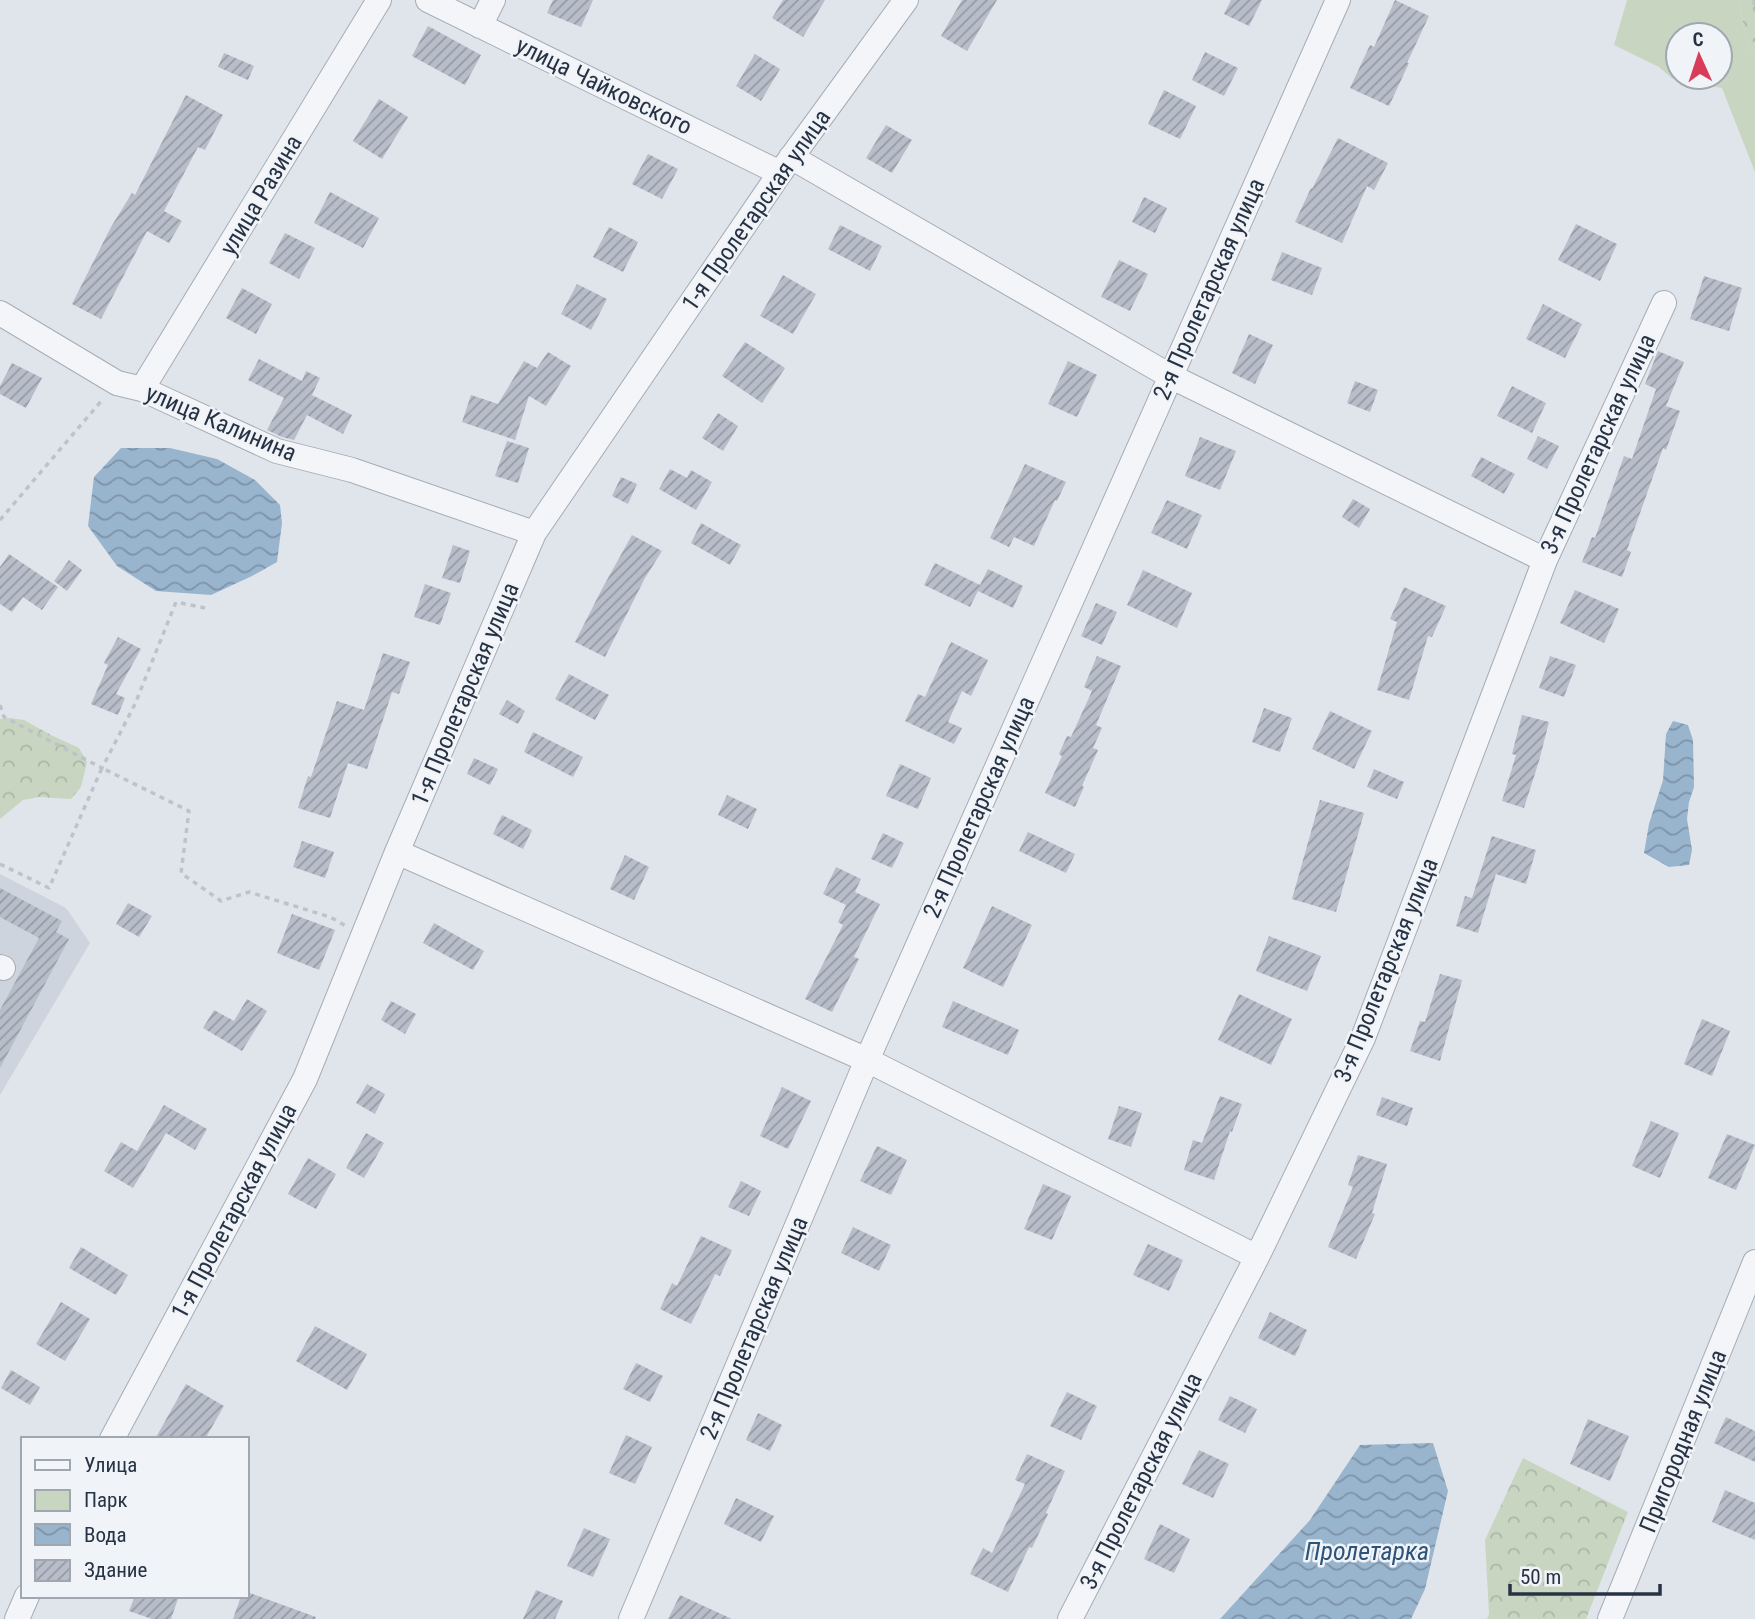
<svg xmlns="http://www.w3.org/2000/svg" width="1755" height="1619" viewBox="0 0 1755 1619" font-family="'Roboto Condensed',sans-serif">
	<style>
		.built { fill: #ced4dd }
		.green { fill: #c7d5c1; fill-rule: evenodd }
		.forest { fill: url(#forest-crowns) }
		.water { fill: url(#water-waves) }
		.building { fill: url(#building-hatch) }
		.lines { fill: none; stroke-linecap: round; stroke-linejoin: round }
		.minor-casing { stroke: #a5acb6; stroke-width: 26 }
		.path { stroke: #bfc3c9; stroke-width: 3.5; stroke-dasharray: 5 5; stroke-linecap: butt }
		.minor { stroke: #f4f5f8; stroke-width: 24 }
		.labels { text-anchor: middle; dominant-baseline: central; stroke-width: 5; stroke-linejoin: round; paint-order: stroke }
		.street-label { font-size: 24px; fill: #273344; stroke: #f0f4f8 }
		.water-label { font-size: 26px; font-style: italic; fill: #2e537b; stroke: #f0f4f8 }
	</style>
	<defs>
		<pattern id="forest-crowns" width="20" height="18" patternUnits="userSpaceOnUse" patternTransform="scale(1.75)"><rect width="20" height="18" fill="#c7d5c1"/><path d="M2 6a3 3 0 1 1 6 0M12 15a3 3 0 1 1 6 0" fill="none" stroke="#abb7a7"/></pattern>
		<pattern id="water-waves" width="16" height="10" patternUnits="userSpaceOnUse" patternTransform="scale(1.75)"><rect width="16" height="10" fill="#99b4cd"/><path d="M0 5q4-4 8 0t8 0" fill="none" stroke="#7d93a8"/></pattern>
		<pattern id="building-hatch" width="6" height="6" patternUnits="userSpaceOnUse" patternTransform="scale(1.75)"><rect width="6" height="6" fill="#b7bec9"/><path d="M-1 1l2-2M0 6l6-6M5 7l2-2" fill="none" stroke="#959ba5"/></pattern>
	</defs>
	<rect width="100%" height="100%" fill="#e0e5eb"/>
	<path class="built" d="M0,874L66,908L90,943L0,1095Z"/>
	<path class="green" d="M1627,0H1739L1747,44L1755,57V172L1722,88L1673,79L1659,67L1614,45ZM1678,35H1720V77H1678Z"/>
	<path class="forest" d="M1739,0H1755V57L1747,44Z
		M9,718L24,720L51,735L79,748L87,762L81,787L71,799L39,797L23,800L0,819V719Z
		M1523,1458L1628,1512L1586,1619H1487L1489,1614L1485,1540Z"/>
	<path class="water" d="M121,448H170L217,459L255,480L280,505L282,523L277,562L252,576L211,595L156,591L117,566L88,526L94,477Z
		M1673,721L1688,725L1693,740L1694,787L1689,802L1687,819L1692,850L1689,865L1669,867L1644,853L1649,824L1663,780L1666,734Z
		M1433,1443L1448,1491L1425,1589L1411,1619H1220L1310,1520L1360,1445Z"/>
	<path class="building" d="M553,0H593L581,27L547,13Z
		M783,0H825L803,37L772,18Z
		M962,0H997L967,51L941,36Z
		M1231,0H1262L1249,26L1224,14Z
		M1395,0L1429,16L1407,63H1409L1389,106L1350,88L1370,45L1374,47Z
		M428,26L481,55L465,85L412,56Z
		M1205,52L1238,68L1224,96L1192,80Z
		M224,53L254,66L248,80L218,67Z
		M755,54L780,69L761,101L736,86Z
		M1164,90L1196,106L1180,139L1148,124Z
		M186,95L223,115L205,150L198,147L164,211L182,221L169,243L147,231L101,319L72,304L111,227L132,193L135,195Z
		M379,99L408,117L382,159L353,141Z
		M886,125L912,140L892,173L866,158Z
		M1338,138L1388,163L1374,190L1367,186L1342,243L1295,222L1311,188L1312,189Z
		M648,154L678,169L662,199L632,184Z
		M330,192L379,218L363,248L314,223Z
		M1144,197L1167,208L1155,233L1132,222Z
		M1576,224L1617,244L1600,281L1558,260Z
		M840,225L882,246L870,271L828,249Z
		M609,227L638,242L623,272L593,257Z
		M285,233L315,248L299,279L269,263Z
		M1282,252L1322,268L1312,295L1271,280Z
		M1119,260L1148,274L1130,311L1101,297Z
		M783,275L816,294L793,334L760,316Z
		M1704,276L1742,288L1729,331L1690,319Z
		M577,284L607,299L591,330L561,314Z
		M242,288L272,304L256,334L226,318Z
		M1543,304L1582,324L1565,358L1526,339Z
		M1249,334L1273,345L1255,384L1232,373Z
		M745,342L785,368L762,403L722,376Z
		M1658,351L1684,362L1666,406L1680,411L1666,450L1663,448L1627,550L1631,552L1622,577L1582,562L1592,537L1595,538L1624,456L1632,459L1656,389L1645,384Z
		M548,352L571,366L546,406L529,396L515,440L462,422L471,395L498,404L524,361L537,368Z
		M259,359L302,381L306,371L320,378L312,395L352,415L343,434L307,415L294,440L282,437L267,430L284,398L248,380Z
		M1068,361L1097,375L1077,417L1048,404Z
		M12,363L42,378L26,408L0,394V386Z
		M1355,381L1378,390L1370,412L1347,403Z
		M1512,386L1546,403L1532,433L1497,416Z
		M718,413L738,426L723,451L702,438Z
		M1538,436L1559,446L1547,469L1527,459Z
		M1200,437L1236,451L1220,490L1185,476Z
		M507,441L529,448L518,483L495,476Z
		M1481,457L1515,474L1504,494L1471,476Z
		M1025,464L1066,482L1057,501L1055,500L1034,546L1014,537L1009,547L990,538Z
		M670,469L687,478L691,470L712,482L696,510L659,489Z
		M621,477L637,484L628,504L612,496Z
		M1353,499L1370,509L1359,528L1342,517Z
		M1167,500L1202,515L1187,549L1151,533Z
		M701,523L741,545L730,565L691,543Z
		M632,535L662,551L645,578L605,657L575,642L603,587Z
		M453,545L470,551L460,583L442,578Z
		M9,554L58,587L42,610L23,597L12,612L0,604V567Z
		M69,560L82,570L67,591L54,581Z
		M935,563L980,585L988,569L1023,586L1013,608L978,591L970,607L924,585Z
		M1143,570L1192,593L1177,628L1127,605Z
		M425,584L451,593L440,625L414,617Z
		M1404,587L1446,606L1432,637L1428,636L1409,700L1377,690L1397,622L1390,619Z
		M1575,590L1619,609L1604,643L1560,623Z
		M1096,603L1117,612L1102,645L1081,636Z
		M118,637L141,649L116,694L125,698L118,715L91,704L108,665L104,663Z
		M951,642L988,660L971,696L962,691L948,722L962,728L954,744L905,721L918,694L925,697Z
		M383,653L410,662L399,694L392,692L367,769L348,763L330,818L298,808L308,776L311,777L337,701L364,710Z
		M1097,656L1121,666L1096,725L1102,728L1093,748L1098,750L1082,786L1084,787L1075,807L1045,793L1062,756L1059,754L1067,736L1071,737L1092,691L1084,687Z
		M1550,656L1576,665L1564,697L1539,688Z
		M569,674L609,695L595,720L555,699Z
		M507,700L525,711L518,724L499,714Z
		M1264,708L1292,718L1280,752L1252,742Z
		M1330,711L1372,731L1354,769L1312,749Z
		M1522,715L1549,722L1539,761L1524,808L1502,801L1516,755L1512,754Z
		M533,732L583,757L573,777L524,752Z
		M474,758L498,769L490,785L467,774Z
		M900,764L931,778L918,809L886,796Z
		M1374,769L1404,782L1397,799L1367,787Z
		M727,795L757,809L748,829L718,815Z
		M1320,800L1364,813L1336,912L1292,899Z
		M502,815L532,830L523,849L493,834Z
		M1028,832L1075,854L1066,873L1019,851Z
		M883,833L904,843L892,868L871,859Z
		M1492,836L1536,850L1526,884L1496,874L1478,933L1456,926L1465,896L1472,898Z
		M302,841L334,852L325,878L293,867Z
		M625,855L649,867L634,900L610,889Z
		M836,867L861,879L855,892L880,904L854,957L859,959L832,1012L805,999L843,925L838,922L846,905L823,894Z
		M0,888L62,921L56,932L69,939L0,1068V1010L39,938L0,917Z
		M128,903L152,916L139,937L116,924Z
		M992,906L1032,925L1003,987L963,968Z
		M292,914L335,930L319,970L277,953Z
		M434,923L484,951L473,970L423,943Z
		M1269,936L1321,956L1307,991L1256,971Z
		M1440,974L1462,980L1440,1061L1410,1051L1420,1021L1425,1022Z
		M1239,994L1292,1019L1271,1065L1218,1040Z
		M247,999L267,1011L242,1051L203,1028L214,1010L234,1021Z
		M391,1001L416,1014L405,1034L381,1020Z
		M953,1001L1019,1030L1008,1055L942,1027Z
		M1702,1019L1730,1031L1712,1076L1684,1064Z
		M367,1084L385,1094L375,1114L356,1103Z
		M782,1087L811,1101L788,1149L760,1136Z
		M1220,1096L1242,1104L1232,1132L1230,1131L1214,1180L1184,1170L1193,1140L1202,1143Z
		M1382,1097L1413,1108L1407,1126L1376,1115Z
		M164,1105L207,1129L195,1150L166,1133L133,1188L104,1171L121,1142L137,1151Z
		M1119,1106L1142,1113L1131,1147L1108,1139Z
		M1651,1121L1679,1133L1660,1178L1632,1166Z
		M366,1133L384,1143L364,1178L346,1168Z
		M1727,1134L1755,1145L1736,1190L1708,1178Z
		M877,1146L907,1160L891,1195L860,1181Z
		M1358,1155L1387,1164L1372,1213L1375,1214L1356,1259L1328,1247L1353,1187L1348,1185Z
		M308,1158L336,1174L316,1209L288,1194Z
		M741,1181L761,1191L749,1216L728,1207Z
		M1043,1184L1071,1196L1052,1240L1024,1229Z
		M853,1227L891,1245L879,1271L841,1253Z
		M701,1236L732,1250L720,1276L715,1274L691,1324L660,1309L672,1283L677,1286Z
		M1148,1244L1183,1260L1169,1291L1133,1275Z
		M81,1247L128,1275L116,1295L69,1268Z
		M61,1302L90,1319L65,1361L36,1344Z
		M1270,1312L1307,1330L1295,1356L1258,1338Z
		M315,1326L367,1354L347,1390L296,1361Z
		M636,1363L663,1376L650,1402L623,1389Z
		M11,1370L40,1387L30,1405L1,1388Z
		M186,1384L224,1406L205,1439H155Z
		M1067,1392L1097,1406L1081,1440L1050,1426Z
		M1230,1396L1257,1409L1245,1433L1218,1420Z
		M758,1413L782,1425L770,1451L746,1440Z
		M1726,1417L1755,1431V1462L1714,1443Z
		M1588,1419L1629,1436L1610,1481L1570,1464Z
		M626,1435L652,1447L635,1484L609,1473Z
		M1199,1450L1229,1464L1213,1498L1182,1484Z
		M1027,1454L1065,1471L1046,1513L1048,1514L1032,1548L1029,1547L1008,1592L970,1574L983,1548L992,1553L1025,1484L1015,1480Z
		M1725,1490L1755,1503V1540L1712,1522Z
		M736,1498L774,1516L761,1542L724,1524Z
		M1160,1524L1190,1539L1174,1573L1144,1559Z
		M584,1528L610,1539L593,1577L567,1566Z
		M536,1590L563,1601L555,1619H523Z
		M247,1592L316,1617L315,1619H233L241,1596H247Z
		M680,1595L732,1619H668Z
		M135,1596H179L171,1619H152L129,1611Z"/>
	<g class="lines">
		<g class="minor-casing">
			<path id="minor" d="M428,0L780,173
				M480,26L493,0
				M791,157L1170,376L1545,560
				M0,313L117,383L142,389L277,451L352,470L534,533
				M142,389L379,0
				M397,852L867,1060L1257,1257
				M0,967L3,968
				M112,1439L305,1079L397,852L534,533L780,173L906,0
				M17,1619L27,1596
				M631,1619L867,1060L1338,0
				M1070,1619L1257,1257L1363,1038L1545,560L1664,303
				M1610,1619L1755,1262"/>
		</g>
		<path class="path" d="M1754,0L1755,12
			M0,520L103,399
			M0,705L4,717L102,768L135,704L176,602L205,608
			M0,864L49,888L102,768L189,811L181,873L221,901L249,892L330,917L346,926"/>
		<use href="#minor" class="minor"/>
	</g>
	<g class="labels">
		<g class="street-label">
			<text transform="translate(604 86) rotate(26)">улица Чайковского</text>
			<text transform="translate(261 195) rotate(-59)">улица Разина</text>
			<text transform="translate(756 210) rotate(-55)">1-я Пролетарская улица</text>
			<text transform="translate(1209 289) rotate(-66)">2-я Пролетарская улица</text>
			<text transform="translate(221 423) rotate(23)">улица Калинина</text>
			<text transform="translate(1598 444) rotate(-65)">3-я Пролетарская улица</text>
			<text transform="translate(465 694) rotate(-67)">1-я Пролетарская улица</text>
			<text transform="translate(979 807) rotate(-66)">2-я Пролетарская улица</text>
			<text transform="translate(1386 970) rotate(-68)">3-я Пролетарская улица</text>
			<text transform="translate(234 1211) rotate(-62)">1-я Пролетарская улица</text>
			<text transform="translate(754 1328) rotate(-67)">2-я Пролетарская улица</text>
			<text transform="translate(1683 1441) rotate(-68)">Пригородная улица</text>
			<text transform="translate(1141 1481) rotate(-63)">3-я Пролетарская улица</text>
		</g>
		<g class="water-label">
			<text x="1367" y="1551">Пролетарка</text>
		</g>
	</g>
	<rect x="21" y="1437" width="228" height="161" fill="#f0f4f8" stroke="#a0a7b0" stroke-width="2"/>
	<rect x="35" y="1460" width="35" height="10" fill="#f4f5f8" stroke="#a0a7b0" stroke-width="2"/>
	<text x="84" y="1472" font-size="21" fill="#273344">Улица</text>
	<rect x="35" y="1490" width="35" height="21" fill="#c7d5c1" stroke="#a0a7b0" stroke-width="2"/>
	<text x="84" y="1507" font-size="21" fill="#273344">Парк</text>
	<rect x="35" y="1524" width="35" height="21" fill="url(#water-waves)" stroke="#a0a7b0" stroke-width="2"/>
	<text x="84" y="1542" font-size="21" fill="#273344">Вода</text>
	<rect x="35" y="1560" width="35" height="21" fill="url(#building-hatch)" stroke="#a0a7b0" stroke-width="2"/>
	<text x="84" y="1577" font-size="21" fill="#273344">Здание</text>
	<g transform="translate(1699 56) rotate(357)"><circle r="33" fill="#f0f4f8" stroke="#a0a7b0" stroke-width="2"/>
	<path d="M0-5L12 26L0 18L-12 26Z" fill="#d93c59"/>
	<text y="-10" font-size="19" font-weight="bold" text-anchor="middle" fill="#273344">С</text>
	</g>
	<path d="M1510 1584v10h150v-10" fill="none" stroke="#273344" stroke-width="3.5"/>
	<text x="1520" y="1584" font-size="21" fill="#273344" stroke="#f0f4f8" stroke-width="5" paint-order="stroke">50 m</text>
</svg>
